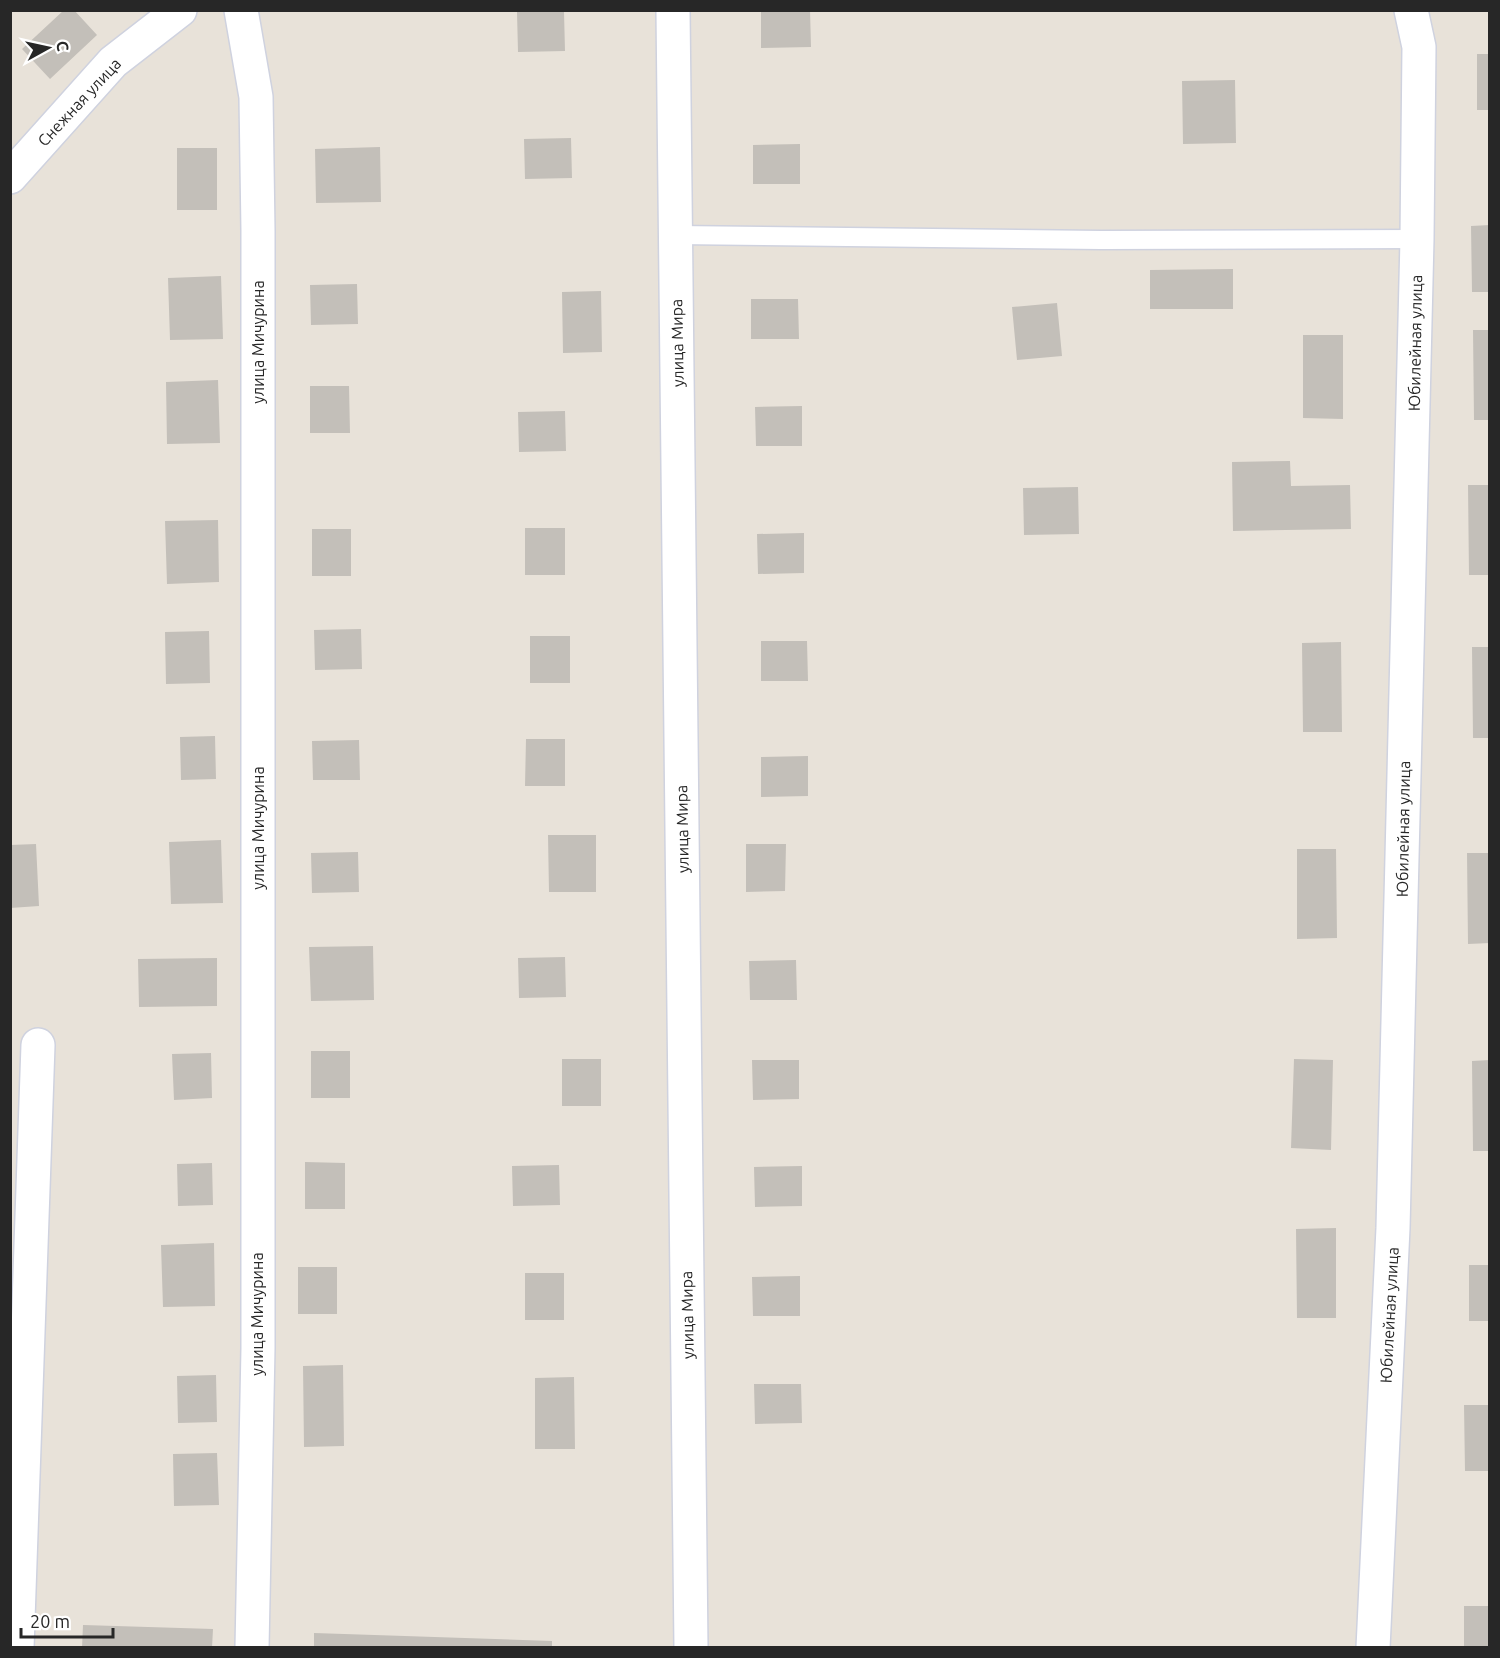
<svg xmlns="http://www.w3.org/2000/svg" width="1500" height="1658" viewBox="0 0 1500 1658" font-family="Ubuntu,sans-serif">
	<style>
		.building { fill: #c3bfb9 }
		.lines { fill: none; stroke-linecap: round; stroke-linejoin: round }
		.service-casing { stroke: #cfd2df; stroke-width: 21 }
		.minor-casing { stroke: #cfd2df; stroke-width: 36 }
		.service { stroke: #fff; stroke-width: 18 }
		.minor { stroke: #fff; stroke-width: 33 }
		.labels { text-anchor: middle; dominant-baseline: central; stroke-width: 6; stroke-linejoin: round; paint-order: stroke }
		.street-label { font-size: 16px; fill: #272727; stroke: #fff }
	</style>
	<rect width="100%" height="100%" fill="#e8e2d9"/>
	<path class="building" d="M64,10H74L97,35L50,79L22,49Z
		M761,10H810L811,47L761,48Z
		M517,12H564L565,51L518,52Z
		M1477,54H1490V110H1477Z
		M1235,80L1236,143L1183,144L1182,81Z
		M571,138L572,178L525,179L524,139Z
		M800,144V184H753V145Z
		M380,147L381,202L316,203L315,149Z
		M177,148H217V210H177Z
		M1490,225V292H1472L1471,226Z
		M1233,269V309H1150V270Z
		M221,276L223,339L170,340L168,278Z
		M357,284L358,324L311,325L310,285Z
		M601,291L602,352L563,353L562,292Z
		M751,299H798L799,339H751Z
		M1057,303L1062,356L1017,360L1012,307Z
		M1473,330H1490V420H1474Z
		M1303,335H1343V419L1303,418Z
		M218,380L220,443L167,444L166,382Z
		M310,386H349L350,433H310Z
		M802,406V446H756L755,407Z
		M565,411L566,451L519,452L518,412Z
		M1290,461L1291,486L1350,485L1351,529L1233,531L1232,462Z
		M1468,485H1490V575H1469Z
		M1078,487L1079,534L1024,535L1023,488Z
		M218,520L219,582L167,584L165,521Z
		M525,528H565V575H525Z
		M312,529H351V576H312Z
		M804,533V573L758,574L757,534Z
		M361,629L362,669L315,670L314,630Z
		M209,631L210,683L166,684L165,632Z
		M530,636H570V683H530Z
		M761,641H807L808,681H761Z
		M1341,642L1342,732H1303L1302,643Z
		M1472,647H1490V738H1473Z
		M215,736L216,779L181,780L180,737Z
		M526,739H565V786H525Z
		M359,740L360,780H313L312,741Z
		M808,756V796L761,797V757Z
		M548,835H596V892H549Z
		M221,840L223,903L171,904L169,842Z
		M36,844L39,906L10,908V845Z
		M746,844H786L785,891L746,892Z
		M1297,849H1336L1337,938L1297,939Z
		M358,852L359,892L312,893L311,853Z
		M1467,853H1490V943L1468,944Z
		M373,946L374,1000L311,1001L309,947Z
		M565,957L566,997L519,998L518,958Z
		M217,958V1006L139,1007L138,959Z
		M796,960L797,1000H750L749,961Z
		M311,1051H350V1098H311Z
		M211,1053L212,1098L174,1100L172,1054Z
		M562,1059H601V1106H562Z
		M1294,1059L1333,1060L1331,1150L1291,1148Z
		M752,1060H799V1099L753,1100Z
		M1490,1060V1151H1473L1472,1061Z
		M305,1162L345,1163V1209H305Z
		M212,1163L213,1205L178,1206L177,1164Z
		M559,1165L560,1205L513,1206L512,1166Z
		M802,1166V1206L755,1207L754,1167Z
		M1336,1228V1318H1297L1296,1229Z
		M214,1243L215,1306L163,1307L161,1245Z
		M1469,1265H1490V1321H1469Z
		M298,1267H337V1314H298Z
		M525,1273H564V1320H525Z
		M800,1276V1316H753L752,1277Z
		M343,1365L344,1446L304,1447L303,1366Z
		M216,1375L217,1422L178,1423L177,1376Z
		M574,1377L575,1449H535V1378Z
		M754,1384H801L802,1423L755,1424Z
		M1464,1405H1490V1471H1465Z
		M217,1453L219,1505L174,1506L173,1454Z
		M1464,1606H1490V1648H1464Z
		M83,1625L213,1629L212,1648H82Z
		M314,1633L552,1641V1648H314Z"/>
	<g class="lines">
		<g class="service-casing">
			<path id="service" d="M676,235L1101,240L1417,239"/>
		</g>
		<g class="minor-casing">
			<path id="minor" d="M241,10L256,97L258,231V1348L252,1648
				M673,10L691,1648
				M10,177L113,62L180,10
				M17,1648L38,1045
				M1373,1648L1393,1228L1417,239L1419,47L1411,10"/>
		</g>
		<use href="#service" class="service"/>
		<use href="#minor" class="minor"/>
	</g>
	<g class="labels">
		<g class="street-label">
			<text transform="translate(79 102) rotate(-47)">Снежная улица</text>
			<text transform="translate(258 342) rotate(-90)">улица Мичурина</text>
			<text transform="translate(677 343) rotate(-91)">улица Мира</text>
			<text transform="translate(1415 343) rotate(-89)">Юбилейная улица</text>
			<text transform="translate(258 828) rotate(-90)">улица Мичурина</text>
			<text transform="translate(682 829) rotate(-91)">улица Мира</text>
			<text transform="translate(1403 829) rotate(-89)">Юбилейная улица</text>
			<text transform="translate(257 1314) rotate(-90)">улица Мичурина</text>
			<text transform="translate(687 1315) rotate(-91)">улица Мира</text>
			<text transform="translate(1389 1315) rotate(-87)">Юбилейная улица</text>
		</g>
	</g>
	<rect width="1500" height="1658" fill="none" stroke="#272727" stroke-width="24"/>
	<g transform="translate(48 48) rotate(82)" stroke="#ffffff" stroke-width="4.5" paint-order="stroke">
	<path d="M0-4.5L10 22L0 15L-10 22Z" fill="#272727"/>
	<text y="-9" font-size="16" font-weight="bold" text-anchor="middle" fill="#272727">С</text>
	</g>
	<path d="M21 1628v9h92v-9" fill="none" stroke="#272727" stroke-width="3"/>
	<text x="30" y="1628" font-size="18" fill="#272727" stroke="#ffffff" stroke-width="4.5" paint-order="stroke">20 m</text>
</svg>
